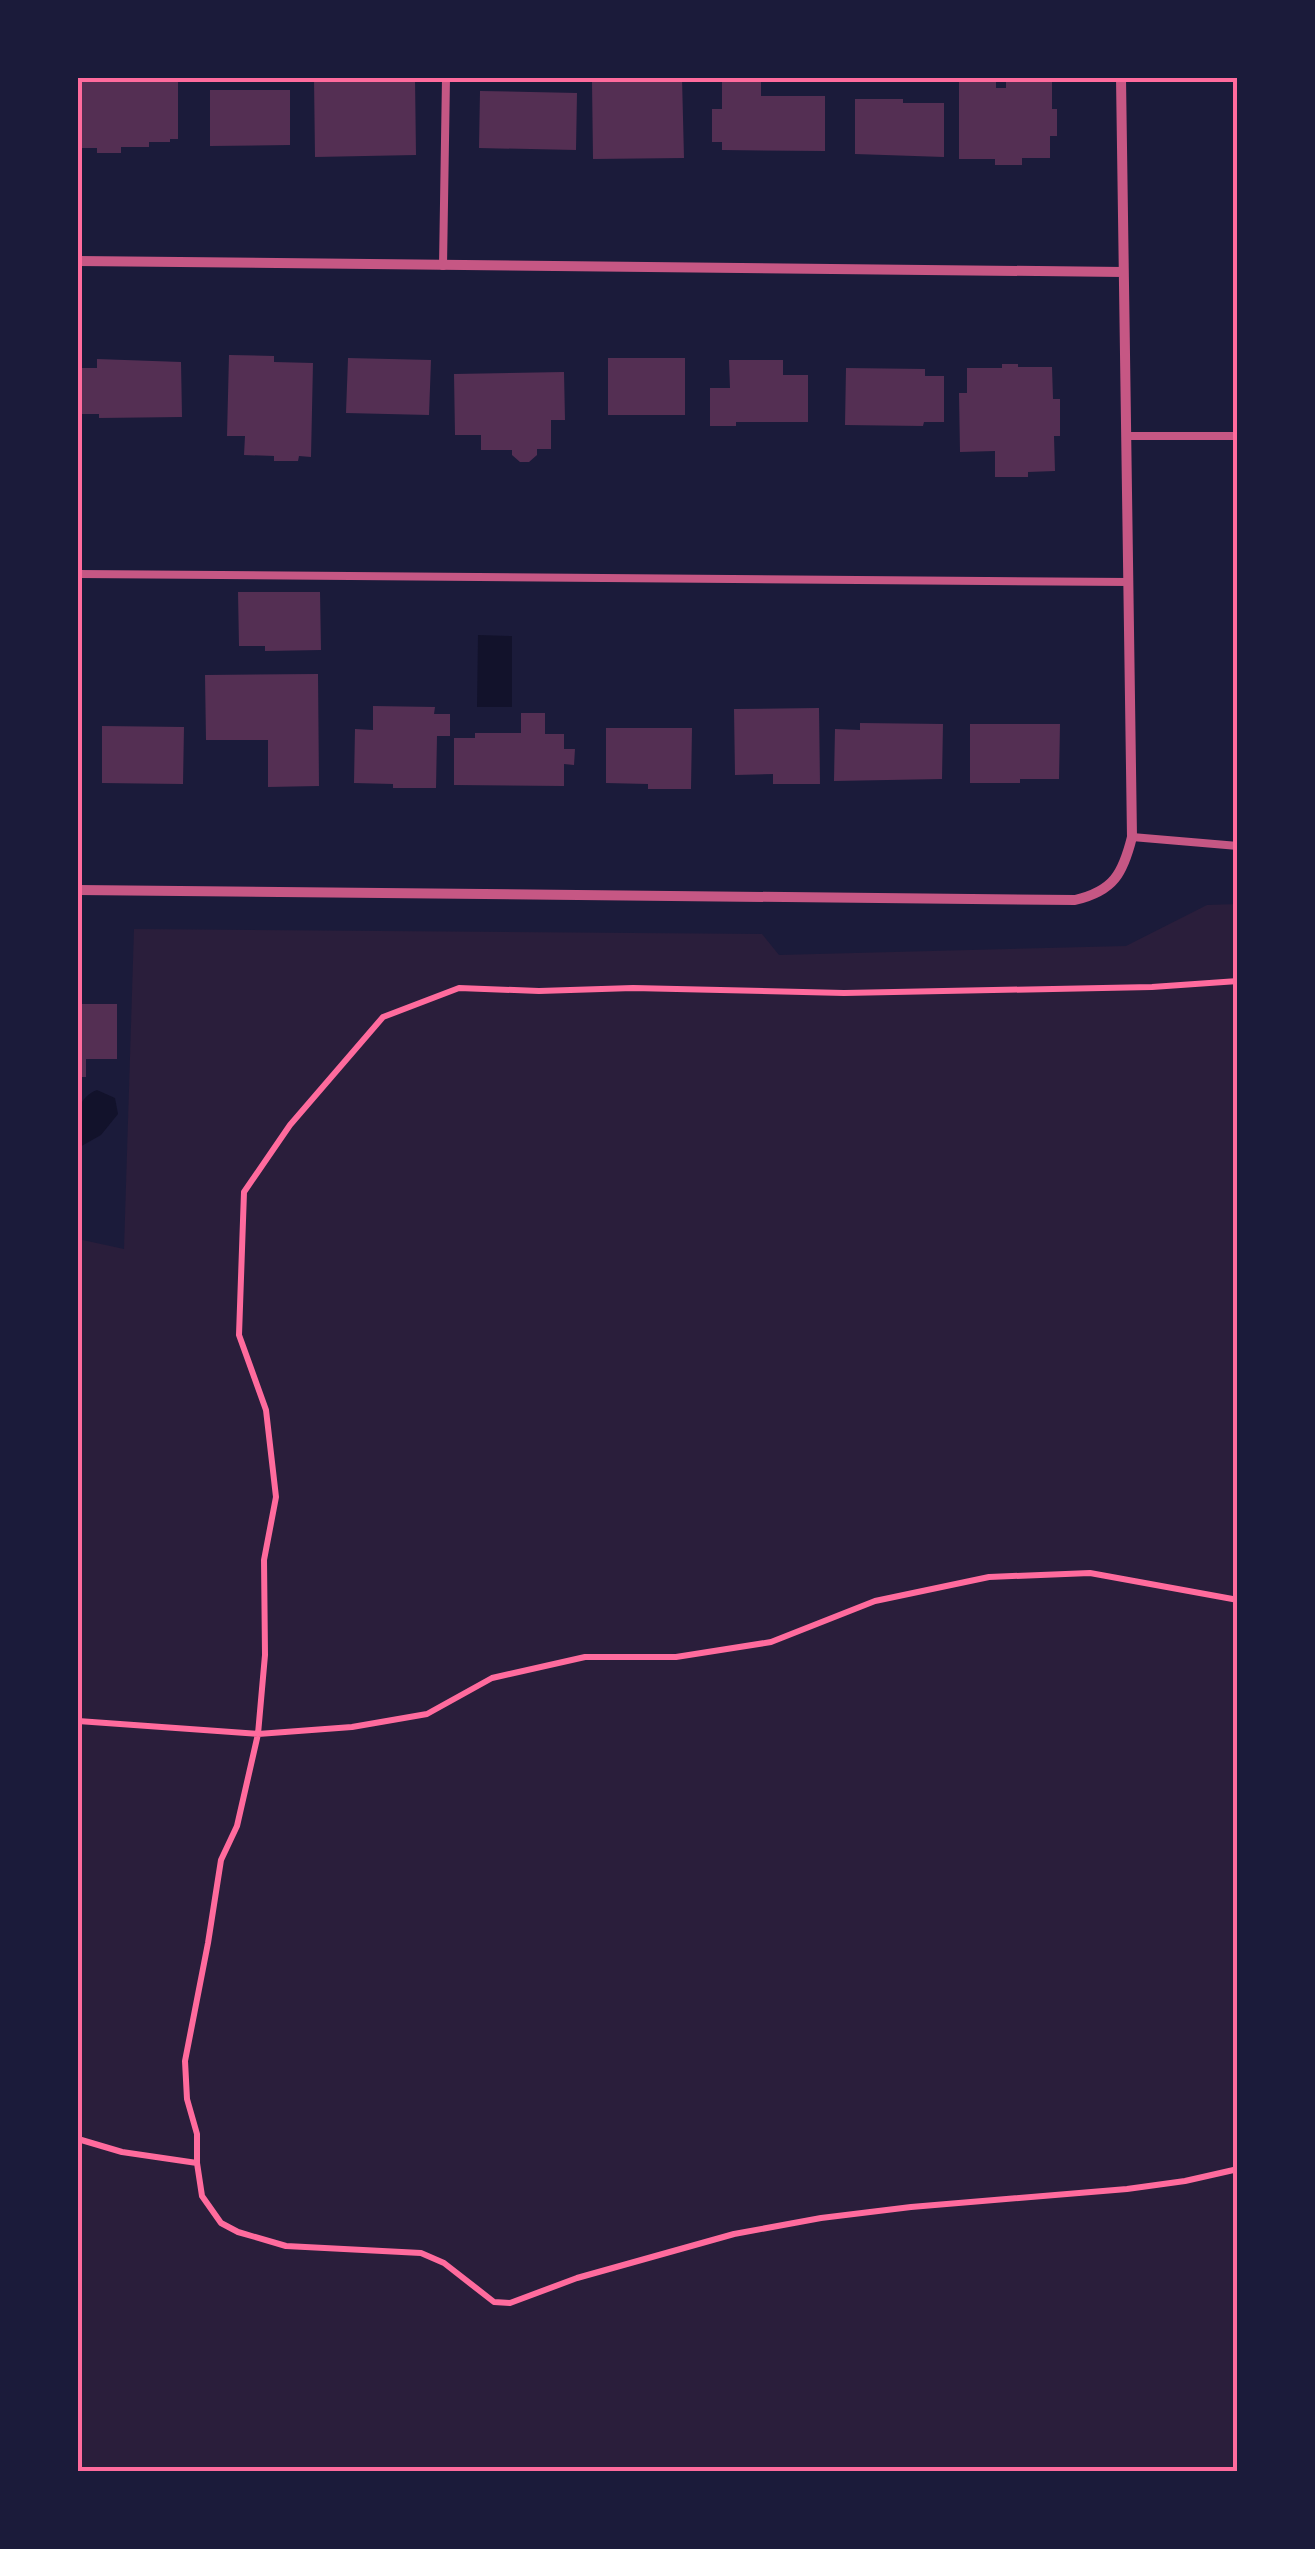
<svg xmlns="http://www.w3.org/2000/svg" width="1315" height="2549" viewBox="0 0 1315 2549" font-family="Helvetica,sans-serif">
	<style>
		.green { fill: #2a1e3b }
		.water { fill: #12122b }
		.building { fill: #542f53 }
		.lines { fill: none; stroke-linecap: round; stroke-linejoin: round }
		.path { stroke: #ff6b9d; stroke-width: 6 }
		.service { stroke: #c65784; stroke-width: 8 }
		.minor { stroke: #c65784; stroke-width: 10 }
		.neatline { fill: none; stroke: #ff6b9d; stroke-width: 4 }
	</style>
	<rect width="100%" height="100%" fill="#1b1b3a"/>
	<path class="green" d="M1237,904V2471H78V1239L124,1249L134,929L762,934L779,955L1126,946L1207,905Z"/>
	<path class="water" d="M478,635L512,636V707H477Z
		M97,1090L115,1098L118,1114L101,1135L78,1148C77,1126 72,1100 97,1090Z"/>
	<path class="building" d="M78,78H178V139H170V142H149V147H121V153H97V148H78Z
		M314,78H415L416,155L315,157Z
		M610,78H682L684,158L593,159L592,82H611Z
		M722,78H761V96H825V151L722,150V142H712V109H722Z
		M959,78H996V88H1006V78H1052V109H1057V136H1050V158H1022V165H995V159H959Z
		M210,90H290V145L210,146Z
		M480,91L577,93L576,150L479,148Z
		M855,99H903V103H944V157L855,154Z
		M229,355L274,356V362L313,363L311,457L299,456L298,461H274V456L244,455L245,436H227Z
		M348,358L431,360L429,415L346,413Z
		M608,358H685V415H608Z
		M97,359L181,362L182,417L99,418V414H78V368H97Z
		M729,360H783V375H808V422H736V426H710V388H730Z
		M1002,364H1018V367H1052L1053,399H1060V436H1054L1055,471L1028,472V477H995V451L960,452L959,393H967V368H1002Z
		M846,368L925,369V376H944V422H924L923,426L845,425Z
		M564,372L565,420H551V449H537V455L529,462H520L512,455V450H481V435H455L454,374Z
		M238,592H320L321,650L265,651V646H239Z
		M318,674L319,786L268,787V740H206L205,675Z
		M373,706L435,707L434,714H450V736H437L436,788H393V784L354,783L355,729L373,730Z
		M819,708L820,784H773V774L735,775L734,709Z
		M521,713H545V734H564V749H575L574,765L564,764V786L454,785V738H475V733H521Z
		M860,723L943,724L942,779L834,781L835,729L860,730Z
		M970,724H1060L1059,779H1020V783H970Z
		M102,726L184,727L183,784L102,783Z
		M606,728H692L691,789H648V784L606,783Z
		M78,1004H117V1059H86V1077H78Z"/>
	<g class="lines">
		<path class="path" d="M1238,981L1152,987L844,993L633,988L539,991L459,988L383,1017L290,1125L244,1192L239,1335L266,1410L276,1497L264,1560L265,1655L258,1734L237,1826L221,1860L208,1943L185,2061L187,2099L197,2134V2163L202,2196L221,2223L238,2232L286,2246L421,2253L444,2263L494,2302L510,2303L577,2278L734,2234L821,2218L911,2207L1127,2189L1185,2181L1238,2169
			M78,1721L258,1734L352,1727L427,1714L492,1678L585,1657H676L771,1642L875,1601L989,1577L1090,1573L1238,1600
			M78,2139L122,2152L197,2163"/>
		<path class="service" d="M443,266L446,78
			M1126,436H1238
			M78,574L1129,582
			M1132,837L1238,846"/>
		<path class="minor" d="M78,261L1123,272
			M78,890L1075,900C1114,891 1123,873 1132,837L1121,78"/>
	</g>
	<rect width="1315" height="2549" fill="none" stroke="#1b1b3a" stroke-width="160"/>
	<rect x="80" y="80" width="1155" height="2389" class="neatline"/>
</svg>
